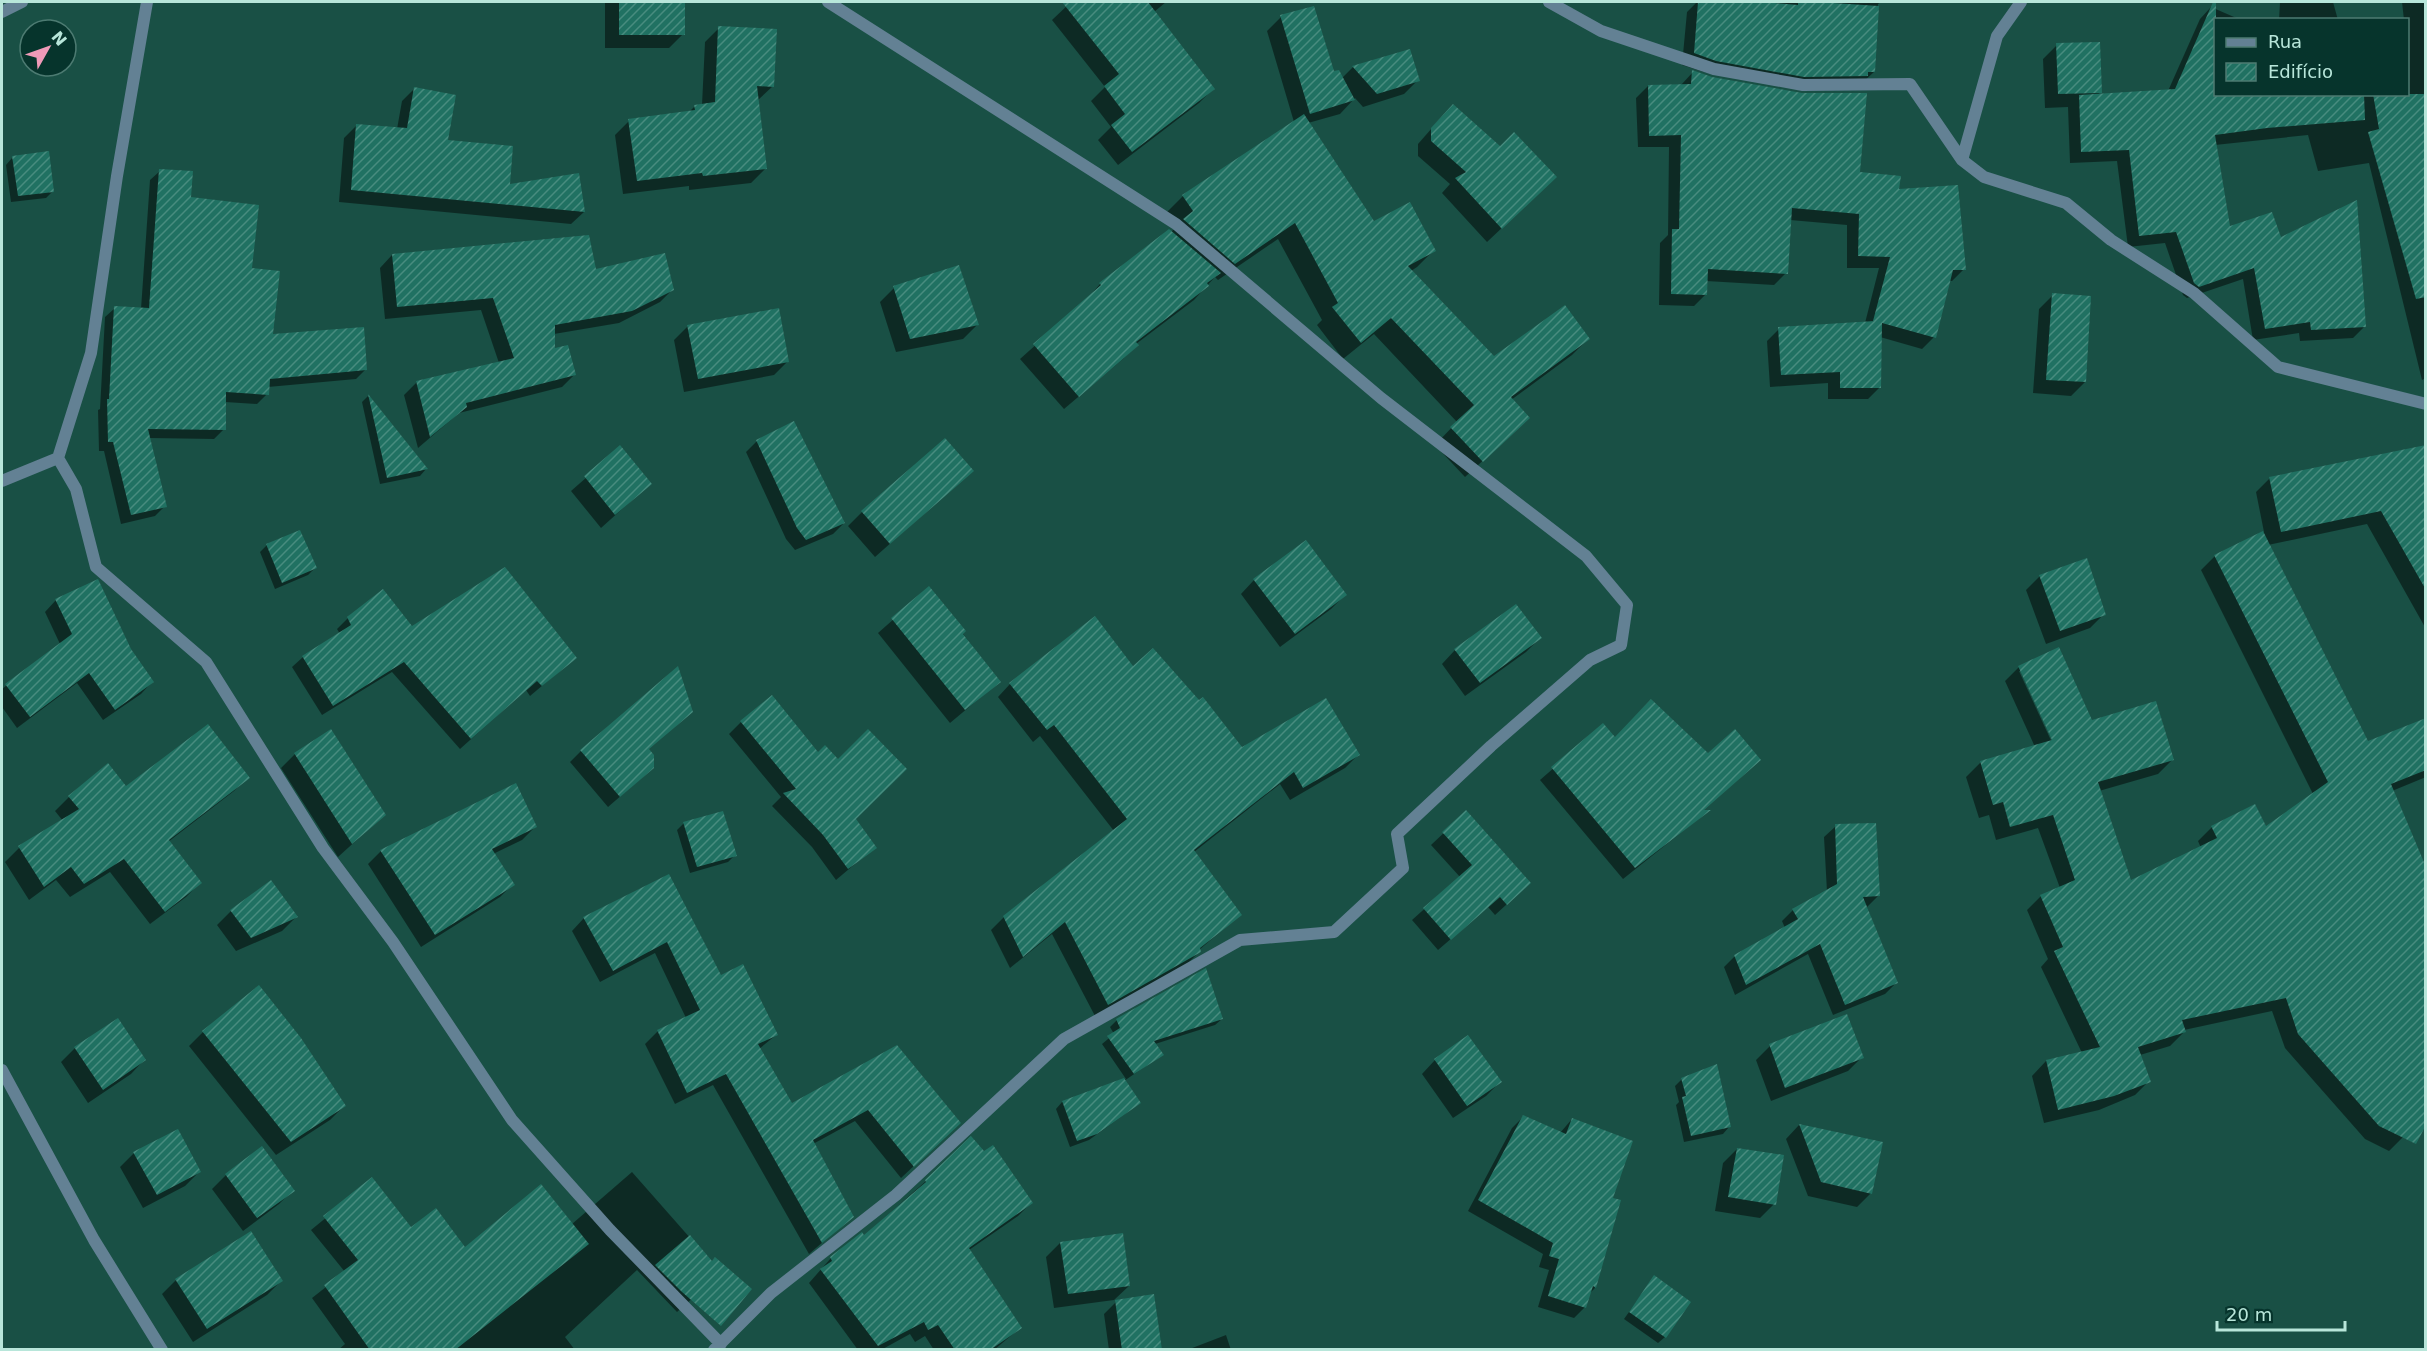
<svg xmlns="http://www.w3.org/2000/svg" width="2427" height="1351" viewBox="0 0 2427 1351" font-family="'DejaVu Sans',sans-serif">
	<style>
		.shadow { fill: #0007; fill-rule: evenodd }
		.building { fill: url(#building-hatch) }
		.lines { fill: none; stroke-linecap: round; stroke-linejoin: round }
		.minor { stroke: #638194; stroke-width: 12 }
	</style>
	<defs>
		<pattern id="building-hatch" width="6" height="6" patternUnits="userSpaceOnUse" patternTransform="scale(1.5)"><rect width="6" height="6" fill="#207162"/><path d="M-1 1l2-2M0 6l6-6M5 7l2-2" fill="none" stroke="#488c7f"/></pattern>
	</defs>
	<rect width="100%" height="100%" fill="#195045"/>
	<path class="shadow" d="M605,2H683V34L669,48H605Z
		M1071,2H1166L1154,12L1213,89L1199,103L1118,165L1098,140L1111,127L1091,101L1105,87L1052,20Z
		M1697,2L1768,4L1769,2H1881L1878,4L1874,72L1862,83L1791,88L1704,72L1682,65L1687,12Z
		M2280,2H2333L2338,20H2279Z
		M2402,2H2426V378L2422,380L2369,163L2318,171L2308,135L2215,145L2229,228L2280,239L2365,326L2353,338L2300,341L2299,333L2253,340L2243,279L2187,298L2183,295L2165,243L2128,247L2117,161L2070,163L2068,107L2045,108L2043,59L2057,45L2100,93L2097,95L2168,91L2200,19L2211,7L2241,20H2216V94H2408V20H2404Z
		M1281,17L1333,73L1342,78L1353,67L1409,51L1418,80L1404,94L1363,107L1355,98L1340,114L1308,123L1374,223L1434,250L1417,267L1411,271L1493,358L1588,339L1572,355L1511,400V435L1465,477L1435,445L1457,422L1374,334L1343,359L1317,325L1322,320L1278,239L1218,280L1215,277L1194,300L1136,344L1137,345L1123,359L1064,409L1020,359L1087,299L1100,284L1176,228L1166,213L1183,196L1294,122L1267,31Z
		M719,28L773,86L758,100L765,169L751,183L689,190V186L623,194L615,135L629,121L688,113L695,106L702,105L705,42Z
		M1693,72L1859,173L1898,191L1964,269L1952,281H1949L1934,337L1922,349L1880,337V387L1868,399H1828V383L1770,387L1767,341L1779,329L1865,323L1879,268H1847V225L1790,220L1786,273L1774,285L1706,281V294L1694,306L1659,305L1660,243L1668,235L1669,147H1638L1636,98L1648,86L1681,85Z
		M415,88L446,141L508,185L584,212L571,224L339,202L344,138L357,125L397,129L402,101Z
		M1439,120L1500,148L1541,191L1487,242L1442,193L1450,184L1418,156V144Z
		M12,158L53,191L46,198L11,202L6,165Z
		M160,171L189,198L250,269L272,336L366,369L356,379L268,387L267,394L257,404L225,402L224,429L214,439L149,438L165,506L155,516L121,524L104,451H99L98,410L100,409L105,317L115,308L141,309L150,180Z
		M392,255L594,271L672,290L660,302L619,323L554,334V350L574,375L562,387L459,413L418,448L404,395L417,382L499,363L481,310L385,319L380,268Z
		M894,288L977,325L963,339L896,352L880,302Z
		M2053,295L2085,382L2071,396L2033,393L2039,309Z
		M688,326L788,361L774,375L684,392L674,340Z
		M368,396L426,469L420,476L380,484L362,402Z
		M794,423L844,523L833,534L795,550L786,539L746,452L756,442Z
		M2426,446V629L2367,524L2268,545L2367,743L2426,720V777L2392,791L2403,1137L2389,1151L2365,1139L2285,1048L2272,1011L2184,1030V1032L2170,1046L2140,1055L2149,1081L2135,1095L2099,1110L2044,1123L2032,1076L2046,1061L2082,1053L2041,967L2048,959L2027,910L2041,896L2060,888L2038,828L1996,840L1989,815L1979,818L1966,777L1980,763L2035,747L2005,681L2019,667L2091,722L2173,759L2158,774L2099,791L2130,882L2201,848L2198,841L2212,827L2265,828L2313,794L2201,570L2215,556L2264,532L2256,492L2270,478ZM2019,671H2022L2057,746L2054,747Z
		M620,448L650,484L601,528L571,491Z
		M972,471L875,557L848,526L862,512Z
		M267,545L315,568L308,575L275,589L260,552Z
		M2040,576L2104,614L2090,628L2046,644L2026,590Z
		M1254,580L1345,595L1331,609L1280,647L1241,594Z
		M929,588L999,682L950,723L878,633Z
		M56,600L129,650L152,682L141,694L103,720L77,683L17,728L2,707V689L60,644L45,612Z
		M348,618L412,628L575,658L530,696L526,690L460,749L392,672L322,715L292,667L303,657L340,634L337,629Z
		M1540,638L1526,652L1465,696L1442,664L1455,650Z
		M1133,668L1241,749L1358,755L1345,768L1290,800L1280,784L1194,852L1240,915L1199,950V952L1186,965L1095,1016L1052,934L1010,968L991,930L1004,917L1114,831L1040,736L1033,742L998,697L1010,684Z
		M741,722L818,754L854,819L875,847L836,880L812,847L772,806L781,797L729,734Z
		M1603,725L1615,739L1702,812H1707L1623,879L1540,780Z
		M581,751L653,768L608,807L570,762Z
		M295,754L370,828L338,857L281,768Z
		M248,777L234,791L168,842L200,883L186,897L150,924L110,872L70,897L56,880L29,900L5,862L19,848L63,821L55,811L69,797L126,788Z
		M1466,812L1518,894L1495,915L1488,907L1438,950L1412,920L1460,877L1431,845Z
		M684,823L735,855L728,862L690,873L677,830Z
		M536,826L522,840L493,854L513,884L500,897L421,947L368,864L381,851Z
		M1836,826L1878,896L1867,907L1896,983L1885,994L1833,1015L1808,954L1735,995L1724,967L1735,956L1785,928L1782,921L1793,910L1827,892L1824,837Z
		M668,876L720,977L776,1035L759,1049L791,1105L897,1047L946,1136L901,1178L855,1121L813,1144L852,1217L809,1254L713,1085L675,1104L645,1044L658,1031L686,1018L655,953L600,982L572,931L584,918Z
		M231,911L296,917L282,931L236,951L217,925Z
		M1846,1016L1862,1057L1848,1071L1771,1101L1756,1060L1770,1046Z
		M1222,1019L1215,1025L1155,1044L1162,1055L1124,1081L1132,1109L1089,1140L1070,1147L1056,1109L1062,1102L1126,1079L1102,1044L1114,1034L1110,1027L1117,1020Z
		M203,1032L344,1106L330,1120L276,1155L189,1046Z
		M75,1048L144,1060L131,1074L88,1103L61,1062Z
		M1435,1060L1500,1082L1486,1096L1453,1118L1422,1074Z
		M1682,1079L1729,1127L1723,1134L1684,1142L1676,1105L1679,1102L1675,1086Z
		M1523,1117L1560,1133L1572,1119L1611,1199L1619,1201L1595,1288L1590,1293L1585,1307L1574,1318L1538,1307L1549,1270L1539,1267L1543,1254L1468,1211L1512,1128Z
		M1799,1125L1882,1144L1871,1193L1857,1207L1808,1196L1786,1139Z
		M1737,1149L1774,1204L1760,1218L1715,1211L1723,1163Z
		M134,1153L199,1172L185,1186L143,1208L120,1167Z
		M632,1172L721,1273L677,1312L637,1270L565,1337L575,1350H338L345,1344L312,1298L345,1272L311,1230L372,1180L411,1229L465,1249L572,1224Z
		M226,1175L293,1190L279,1204L243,1231L212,1189Z
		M926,1181L1031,1203L1018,1216L969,1250L1020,1328L994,1350H934L925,1336L915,1342L910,1334L881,1350H858L809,1283L831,1258L863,1237Z
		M1060,1243L1129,1286L1114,1300L1054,1308L1046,1257Z
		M1654,1277L1665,1337L1658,1343L1624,1319Z
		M176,1280L281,1281L267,1295L193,1342L162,1294Z
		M1116,1302L1160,1350H1109L1104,1314Z
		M1226,1335L1231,1350H1187Z"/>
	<path class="building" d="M619,2H685V35H619Z
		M1062,2H1148L1215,89L1132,152L1111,125L1125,114L1104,86L1119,74Z
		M1698,2H1764L1798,5V2H1818L1879,6L1875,72H1868V76L1804,77L1716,61L1694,53Z
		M2213,2H2216V94H2364L2365,120L2267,128L2215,135L2230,226L2272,212L2281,237L2357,200L2366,327L2311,330L2310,322L2265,329L2254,268L2199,287L2194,283L2176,232L2139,236L2129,150L2081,152L2079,95L2175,89Z
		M1314,6L1334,71L1339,70L1355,100L1310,114L1280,15Z
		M718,26L777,29L774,87L757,86L767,169L703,176L702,173L637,181L628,119L695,110L694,105L715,102Z
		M2100,42L2102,93L2058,94L2056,43Z
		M1410,49L1420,81L1377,94L1352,66Z
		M1692,70L1712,77L1802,93H1867L1860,172L1901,176L1899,189L1958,185L1966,270H1953L1936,338L1882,323L1881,388H1840V372L1781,375L1778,327L1875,321H1873L1890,257L1858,256L1859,214L1792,208L1788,274L1708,269L1707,295L1671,294L1672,229H1679L1681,135L1649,136L1648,85L1691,84Z
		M414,87L456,95L448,140L513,146L510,184L579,173L585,212L351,190L356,124L407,128Z
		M2373,94H2426V297L2416,299L2368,132L2379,129Z
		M1453,104L1500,146L1514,132L1557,177L1502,229L1455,178L1466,172L1431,141V128Z
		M1304,114L1374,221L1410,202L1436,251L1408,266L1494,356L1565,305L1590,339L1511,397L1530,418L1483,462L1450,427L1474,405L1391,318L1361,343L1332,307L1338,303L1295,223L1235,264L1183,219L1193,211L1182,195Z
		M49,151L54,192L18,196L12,156Z
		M159,169L193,171L191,197L259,205L252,268L280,271L273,334L364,327L367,370L270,379L269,395L226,392V430L148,429L167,507L131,515L113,442H108L107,399H109L114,306L149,308Z
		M1169,229L1221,273L1207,283L1209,286L1136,342L1139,345L1079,397L1033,344L1101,285L1099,283Z
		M589,235L596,269L665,253L674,290L632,311L555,325V348L568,345L576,375L466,403L467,407L430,437L416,381L514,358L493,298L397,307L392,254Z
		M959,265L979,325L910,339L893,286Z
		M2052,293L2091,296L2086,382L2046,380Z
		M779,308L789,362L698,379L687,325Z
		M368,394L428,469L387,478Z
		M794,421L845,523L806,540L797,528L756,440Z
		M945,438L974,471L890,544L861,511Z
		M620,445L652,484L615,515L584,476Z
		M2426,445V590L2381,511L2281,532L2269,477Z
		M300,530L317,568L282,583L266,544Z
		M2263,531L2368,741L2426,718V770L2391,784L2426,867V1125L2416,1144L2379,1126L2298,1034L2286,998L2182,1020L2186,1032L2138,1047L2151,1082L2114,1096L2058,1110L2046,1060L2100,1047L2054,951L2063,947L2040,895L2075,880L2053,815L2010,827L2003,802L1993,805L1980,761L2052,740L2018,666L2059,647L2092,720L2156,701L2174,760L2098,782L2131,880L2217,838L2211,826L2255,804L2266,826L2328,782L2214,555Z
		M1306,540L1347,595L1295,634L1253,579Z
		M2087,558L2106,615L2060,631L2039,575Z
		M505,567L577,658L542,686L537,681L471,739L404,662L333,706L302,656L351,625L347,617L383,589L412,626Z
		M98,579L131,649L154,682L115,710L89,673L30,717L5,684L72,634L55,599Z
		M929,586L966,631L963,634L1001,682L965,710L891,618Z
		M1516,604L1542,638L1480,683L1454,649Z
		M1095,616L1133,666L1153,648L1199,700L1203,697L1242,747L1326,698L1360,755L1303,788L1294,772L1194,850L1242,915L1200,948L1201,952L1108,1005L1065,922L1023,957L1003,916L1127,819L1054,725L1047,730L1009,683Z
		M678,666L693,712L649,749L654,755V768L620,797L580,750Z
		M772,695L818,752L825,745L838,759L868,729L907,769L856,819L877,848L848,869L823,835L783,793L796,789L740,721Z
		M1651,699L1708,753L1735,729L1761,760L1704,810H1711L1635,868L1551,767L1603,723L1615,737Z
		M208,724L250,778L169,840L202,883L165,912L124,859L84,884L71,867L44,887L18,846L79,809L68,796L108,763L126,786Z
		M331,729L386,815L352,844L294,753Z
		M516,783L537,827L492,849L515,885L435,935L380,850Z
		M1466,810L1531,883L1507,905L1500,897L1451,940L1423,908L1472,865L1442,832Z
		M723,811L737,856L697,867L683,822Z
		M1876,823L1880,896L1863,897L1898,983L1845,1005L1820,944L1746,985L1734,955L1798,919L1792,909L1837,884L1835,824Z
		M669,874L721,975L743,964L778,1035L758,1044L792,1103L897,1045L961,1123L914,1167L868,1110L813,1140L854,1217L822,1243L726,1074L687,1093L657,1030L700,1010L667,942L613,971L583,917Z
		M271,880L298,917L251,938L230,910Z
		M1206,968L1223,1019L1154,1041L1164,1055L1134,1074L1107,1036L1120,1028L1116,1019Z
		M259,985L301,1038L346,1106L291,1142L202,1031Z
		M1847,1014L1864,1058L1785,1088L1769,1044Z
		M118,1018L146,1060L103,1090L74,1047Z
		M1468,1035L1502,1082L1467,1106L1434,1059Z
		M1717,1064L1731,1127L1691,1136L1682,1097L1686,1096L1681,1078Z
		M1124,1078L1141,1103L1097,1134L1077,1141L1062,1101Z
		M1523,1115L1566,1134L1572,1118L1633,1141L1613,1198L1621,1200L1596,1288L1593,1286L1586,1308L1548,1296L1559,1259L1549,1256L1553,1243L1478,1200Z
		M1799,1124L1883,1142L1872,1194L1821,1182Z
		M178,1129L201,1172L157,1195L133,1152Z
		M971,1136L984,1151L993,1145L1033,1203L969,1248L1022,1328L990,1350H955L938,1325L928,1330L924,1322L878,1346L820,1269L832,1261L830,1257L862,1232L864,1235L926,1182L925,1180Z
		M262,1146L295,1191L257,1218L225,1174Z
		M1737,1148L1784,1155L1776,1205L1728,1197Z
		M372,1177L411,1227L436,1208L465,1247L541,1184L589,1244L455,1350H370L324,1285L358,1260L323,1216Z
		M251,1231L283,1281L207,1329L175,1279Z
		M1123,1233L1130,1286L1068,1294L1060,1242Z
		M690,1235L712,1261L715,1257L752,1289L721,1326L682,1292L655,1265Z
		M1654,1275L1691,1302L1666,1338L1629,1312Z
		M1154,1294L1162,1350H1122L1115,1300Z"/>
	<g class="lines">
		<path class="minor" d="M147,2L117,176L91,353L58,458L76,489L96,567L206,662L323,848L393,942L512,1120L610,1230L721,1344
			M1549,2L1601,31L1714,69L1803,85L1910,84L1962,160L1984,177L2066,203L2111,240L2194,293L2278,367L2426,404
			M2,12L22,2
			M1962,160L1997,36L2021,2
			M2,481L58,458
			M2,1070L94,1240L162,1350
			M714,1350L771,1293L896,1195L1064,1039L1240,940L1334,932L1403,868L1397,834L1491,746L1590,660L1621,645L1627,605L1586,556L1381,398L1176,224L828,2"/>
	</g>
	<rect width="2427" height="1351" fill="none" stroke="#b8e6da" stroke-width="6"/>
	<rect x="2214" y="18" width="195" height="78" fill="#06342c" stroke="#4d7b72" stroke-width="1.5"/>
	<rect x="2226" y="38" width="30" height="9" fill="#638194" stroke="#4d7b72" stroke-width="1.5"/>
	<text x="2268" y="48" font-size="18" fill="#b8e6da">Rua</text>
	<rect x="2226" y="63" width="30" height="18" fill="url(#building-hatch)" stroke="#4d7b72" stroke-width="1.5"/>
	<text x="2268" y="78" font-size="18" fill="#b8e6da">Edifício</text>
	<g transform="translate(48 48) rotate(50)"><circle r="28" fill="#06342c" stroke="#4d7b72" stroke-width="1.5"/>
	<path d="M0-4.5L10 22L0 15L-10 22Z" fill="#ef9ab8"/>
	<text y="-9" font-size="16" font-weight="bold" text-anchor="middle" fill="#b8e6da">N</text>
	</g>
	<path d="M2217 1321v9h128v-9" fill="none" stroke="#b8e6da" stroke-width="3"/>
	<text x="2226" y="1321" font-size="18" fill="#b8e6da" stroke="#06342c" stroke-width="4.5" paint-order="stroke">20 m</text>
</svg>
